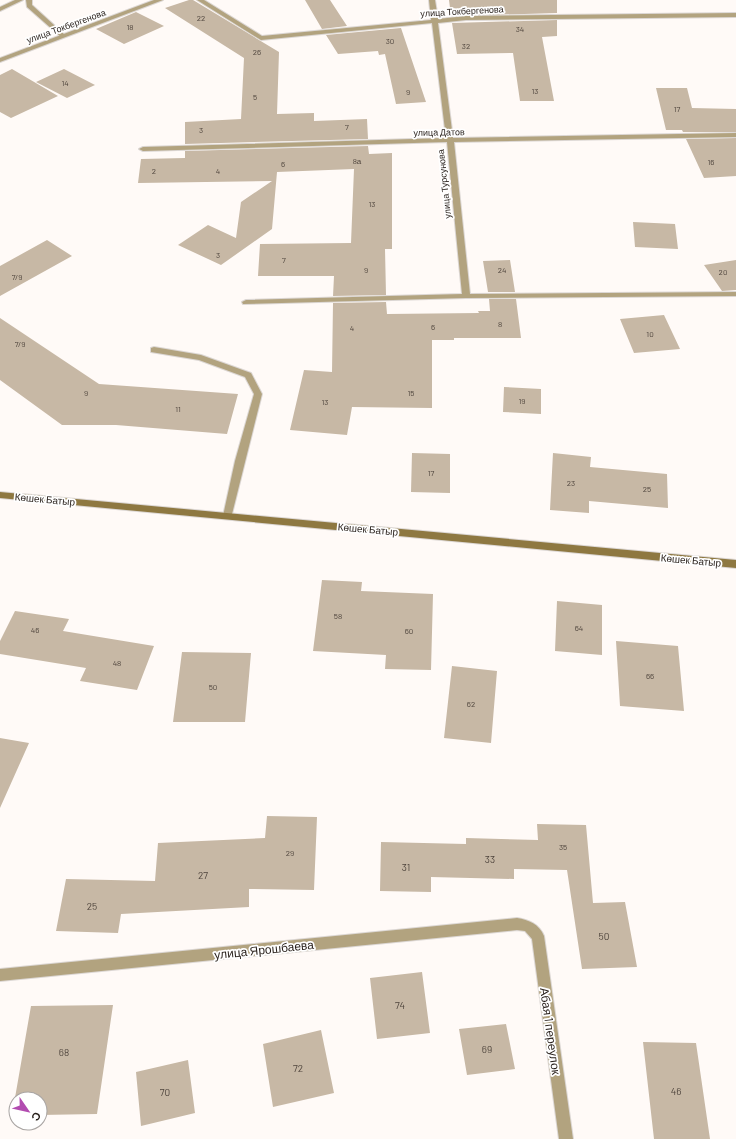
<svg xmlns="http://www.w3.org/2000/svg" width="736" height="1139" viewBox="0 0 736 1139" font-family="Barlow,sans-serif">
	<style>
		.building { fill: #c7b8a5 }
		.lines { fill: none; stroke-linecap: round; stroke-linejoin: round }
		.lane-casing { stroke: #dcd7d4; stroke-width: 2 }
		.street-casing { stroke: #dcd7d4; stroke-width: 2 }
		.secondary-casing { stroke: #dcd7d4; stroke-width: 2 }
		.lane { fill: #b2a37f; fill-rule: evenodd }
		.street { fill: #b2a37f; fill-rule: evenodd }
		.secondary { fill: #8e7841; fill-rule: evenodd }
		.labels { text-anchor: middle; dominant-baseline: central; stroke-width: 3.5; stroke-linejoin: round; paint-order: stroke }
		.number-label { font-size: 8px; fill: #4f453d }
		.far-street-label { font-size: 9px; fill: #271f1a; stroke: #fff }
		.street-label { font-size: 10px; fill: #271f1a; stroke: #fff }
		.near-number-label { font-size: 10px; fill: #4f453d }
		.near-street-label { font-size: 12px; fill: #271f1a; stroke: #fff }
	</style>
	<rect width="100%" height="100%" fill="#fffaf7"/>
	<path class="building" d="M189,0H193L279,52L277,114L314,113V121L367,119L368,139L185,144V122L241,119L244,58L165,8Z
		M305,0H330L347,26L322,29Z
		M449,0H557V13L451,16Z
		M136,12L164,26L124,44L96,29Z
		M557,20V36L542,37L554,101H520L513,53L457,54L452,23Z
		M401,28L426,102L396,104L385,54L379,55L378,51L338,54L326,35Z
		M12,69L58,96L11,118L0,112V75Z
		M64,69L95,85L67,98L36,82Z
		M656,88H687L692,108L736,109V132H683L682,130H666Z
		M736,138V176L704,178L686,139Z
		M368,146L369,154L392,153V249H385L386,295L333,296L334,276H258L260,244L351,243L354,169L277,172L272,229L221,265L178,245L208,225L236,238L241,202L272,181L138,183L141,159L185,158V151Z
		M633,222L675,224L678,249L635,247Z
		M47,240L72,256L0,296V266Z
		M510,260L515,292H488L483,261Z
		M736,260V290L722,291L704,265Z
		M489,299H516L521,338H454V340H432V408L352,407L347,435L290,430L304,370L332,372L333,303L386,302L387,314L479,313L478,311H490Z
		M664,315L680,349L634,353L620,319Z
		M0,318L99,384L238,394L227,434L116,425H62L0,380Z
		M504,387L541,389V414L503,412Z
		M412,453L450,454V493L411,492Z
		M553,453L591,457L590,467L667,474L668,508L589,501V513L550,510Z
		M322,580L362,582L361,591L433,594L431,670L385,669L386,655L313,651Z
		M557,601L602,605V655L555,651Z
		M15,611L69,619L63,631L154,646L137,690L80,681L86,668L0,654V641Z
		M616,641L678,646L684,711L620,706Z
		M182,652L251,653L245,722H173Z
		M452,666L497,671L491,743L444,738Z
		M0,738L29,743L0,808Z
		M267,816L317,817L314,890L249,889V907L121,914L118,933L56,931L66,879L155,881L158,843L265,838Z
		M537,824L586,825L593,903L625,902L637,967L582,969L567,870L514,869V879L431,877V892L380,891L381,842L466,844V838L538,840Z
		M422,972L430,1033L377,1039L370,978Z
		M113,1005L97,1114L40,1115V1099H16V1115H12L31,1006Z
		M506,1024L515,1069L467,1075L459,1029Z
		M321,1030L334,1093L273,1107L263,1044Z
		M643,1042L696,1043L710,1139H654Z
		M188,1060L195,1113L141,1126L136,1072Z"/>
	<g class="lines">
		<g class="lane-casing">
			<path id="lane" d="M15,0H23L0,11V7Z
				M26,0H32V5L65,35V37H61L27,7Z
				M154,347L201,355L251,373L262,394L231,518H225L223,516L235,461L254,394L245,377L199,360L151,352V348Z"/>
		</g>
		<g class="street-casing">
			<path id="street" d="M154,0H163L0,62V58Z
				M197,0H204L262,36L431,20L429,0H435L438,19L466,16L736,13V17L466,20L438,23L453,138L736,133V137L454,142L470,294L736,292V296L466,298L243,304L242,302L246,300L462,294L447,142L143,151L139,149L143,147L446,138L432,23L261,40Z
				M517,918C529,920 539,924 544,936L573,1139H559L532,939L525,931L517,930L0,981V969Z"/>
		</g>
		<g class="secondary-casing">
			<path id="secondary" d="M0,492L736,560V568L0,498Z"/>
		</g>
		<use href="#lane" class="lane"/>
		<use href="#street" class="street"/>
		<use href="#secondary" class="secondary"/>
	</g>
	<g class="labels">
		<g class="number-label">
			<text x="201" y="18">22</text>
			<text x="130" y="27">18</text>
			<text x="520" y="29">34</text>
			<text x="390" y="41">30</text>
			<text x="466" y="46">32</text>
			<text x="257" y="52">26</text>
			<text x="65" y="83">14</text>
			<text x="535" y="91">13</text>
			<text x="408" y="92">9</text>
			<text x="255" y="97">5</text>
			<text x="677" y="109">17</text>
			<text x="347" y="127">7</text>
			<text x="201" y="130">3</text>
			<text x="357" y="161">8а</text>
			<text x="711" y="162">16</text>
			<text x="283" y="164">6</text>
			<text x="154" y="171">2</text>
			<text x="218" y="171">4</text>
			<text x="372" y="204">13</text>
			<text x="218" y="255">3</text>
			<text x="284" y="260">7</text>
			<text x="366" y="270">9</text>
			<text x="502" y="270">24</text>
			<text x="723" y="272">20</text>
			<text x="17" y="277">7/9</text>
			<text x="500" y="324">8</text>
			<text x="433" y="327">6</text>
			<text x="352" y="328">4</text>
			<text x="650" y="334">10</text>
			<text x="20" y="344">7/9</text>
			<text x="86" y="393">9</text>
			<text x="411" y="393">15</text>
			<text x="522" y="401">19</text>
			<text x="325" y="402">13</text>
			<text x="178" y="409">11</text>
			<text x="431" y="473">17</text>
			<text x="571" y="483">23</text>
			<text x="647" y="489">25</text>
			<text x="338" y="616">58</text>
			<text x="579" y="628">64</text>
			<text x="35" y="630">46</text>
			<text x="409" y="631">60</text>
			<text x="117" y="663">48</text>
			<text x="650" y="676">66</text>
			<text x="213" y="687">50</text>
			<text x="471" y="704">62</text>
			<text x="563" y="847">35</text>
			<text x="290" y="853">29</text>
		</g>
		<g class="far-street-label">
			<text transform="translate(462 11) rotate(-3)">улица Токбергенова</text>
			<text transform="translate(66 26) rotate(-20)">улица Токбергенова</text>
			<text transform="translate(439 132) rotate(-1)">улица Датов</text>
			<text transform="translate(444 184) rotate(-96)">улица Турсунова</text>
		</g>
		<g class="street-label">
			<text transform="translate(45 499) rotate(5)">Көшек Батыр</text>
			<text transform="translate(368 529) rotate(5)">Көшек Батыр</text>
			<text transform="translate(691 560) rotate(5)">Көшек Батыр</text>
		</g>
		<g class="near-number-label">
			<text x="490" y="859">33</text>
			<text x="406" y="867">31</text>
			<text x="203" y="875">27</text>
			<text x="92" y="906">25</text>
			<text x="604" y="936">50</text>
			<text x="400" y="1005">74</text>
			<text x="487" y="1049">69</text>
			<text x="64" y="1052">68</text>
			<text x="298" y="1068">72</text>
			<text x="676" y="1091">46</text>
			<text x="165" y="1092">70</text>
		</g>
		<g class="near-street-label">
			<text transform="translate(264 949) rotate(-6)">улица Ярошбаева</text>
			<text transform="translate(551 1031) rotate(82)">Абая 1 переулок</text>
		</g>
	</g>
	<g transform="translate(28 1111) rotate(124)"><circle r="19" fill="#ffffff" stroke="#a9a5a3"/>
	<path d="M0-3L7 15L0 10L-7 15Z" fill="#b24cb0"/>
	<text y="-6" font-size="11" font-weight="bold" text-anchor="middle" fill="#271f1a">С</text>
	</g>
</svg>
